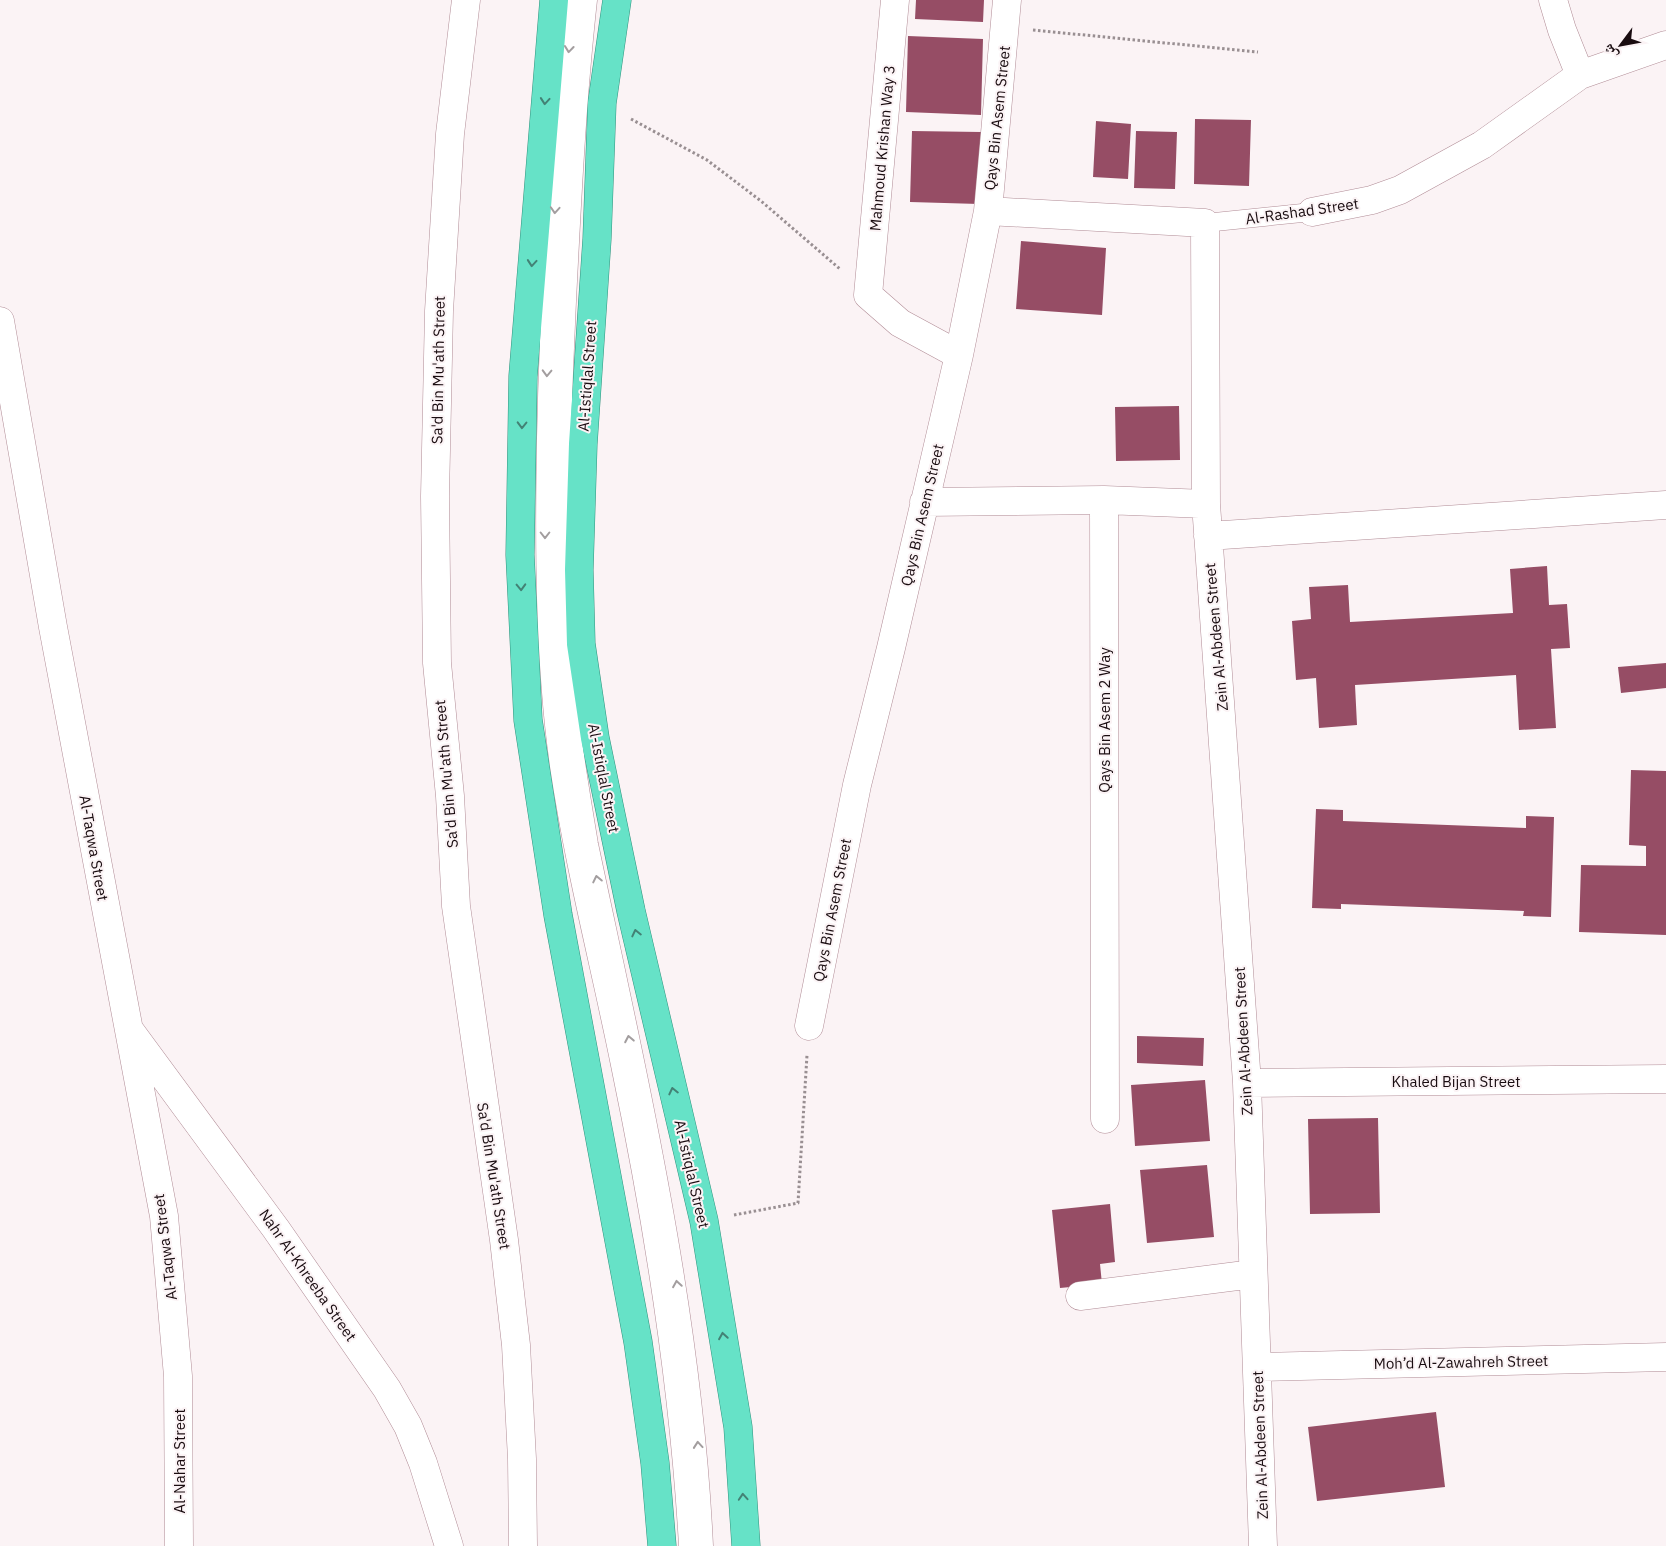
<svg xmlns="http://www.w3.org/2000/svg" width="1666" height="1546" viewBox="0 0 1666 1546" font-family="'IBM Plex Sans','Noto Naskh Arabic',sans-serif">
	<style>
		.building { fill: #964d65 }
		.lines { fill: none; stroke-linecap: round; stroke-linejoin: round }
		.service-casing { stroke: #b18c96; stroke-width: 19 }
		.minor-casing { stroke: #b18c96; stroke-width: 29 }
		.tertiary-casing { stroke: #b18c96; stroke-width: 29 }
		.trunk-casing { stroke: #32937e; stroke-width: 29 }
		.path { stroke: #998f92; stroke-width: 3; stroke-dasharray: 2.5 2.5; stroke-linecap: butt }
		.service { stroke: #fff; stroke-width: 18 }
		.minor { stroke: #fff; stroke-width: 28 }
		.tertiary { stroke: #fff; stroke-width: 28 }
		.trunk { stroke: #66e2c7; stroke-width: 28 }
		.oneway { stroke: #a39e9f }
		.oneway2 { stroke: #438275 }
		.labels { text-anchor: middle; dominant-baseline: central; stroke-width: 4; stroke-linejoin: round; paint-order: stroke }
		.street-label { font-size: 15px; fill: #190c10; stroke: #fbf3f5 }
	</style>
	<rect width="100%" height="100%" fill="#fbf3f5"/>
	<path class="building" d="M916,0H984L983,22L915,19Z
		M908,36L983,39L981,115L906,112Z
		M1195,119L1251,120L1249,186L1194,184Z
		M1096,121L1131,124L1128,179L1093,177Z
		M912,131L981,132L979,204L910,202Z
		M1136,131L1177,132L1175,189L1134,188Z
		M1021,241L1106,248L1102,315L1016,309Z
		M1179,406L1180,460L1116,461L1115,407Z
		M1547,566L1549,605L1567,604L1570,648L1551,649L1556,728L1519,730L1516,675L1355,685L1357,725L1319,728L1316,678L1296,680L1292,621L1311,619L1309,587L1348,585L1350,622L1513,613L1510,569Z
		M1666,663V688L1621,693L1618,667Z
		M1631,770L1666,771V935L1579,932L1581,865L1646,866V846L1629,845Z
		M1316,809L1343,810V821L1526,828V816L1554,817L1551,917L1523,916L1524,911L1341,904V909L1312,908Z
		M1137,1036L1204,1038L1203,1066L1137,1063Z
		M1205,1080L1210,1141L1135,1146L1131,1085Z
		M1378,1118L1380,1213L1310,1214L1308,1119Z
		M1207,1165L1214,1237L1147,1243L1140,1170Z
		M1110,1204L1115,1262L1100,1264L1102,1284L1060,1288L1052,1210Z
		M1436,1412L1445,1487L1317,1501L1308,1427Z"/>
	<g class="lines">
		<g class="service-casing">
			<path id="service" d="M574,0C559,146 549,291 546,438C544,547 544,658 559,766C574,867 600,966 620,1065C653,1223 679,1385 688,1546
				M588,0C577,100 572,201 567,301C561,434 556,568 568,701C573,749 581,796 589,844C638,1076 693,1308 704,1546
				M1205,223L1312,212"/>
		</g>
		<g class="minor-casing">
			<path id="minor" d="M895,0L868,295L900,323L959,355
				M1553,0L1562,30L1580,75
				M988,211L1205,223L1206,504L1247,1083L1263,1546
				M1312,212L1372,200L1400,190L1482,145L1580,75L1666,45
				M0,321L53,627L164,1216L178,1376L179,1546
				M1104,500L1105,1119
				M924,502L1104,500L1206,504
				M1208,536L1666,505
				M809,1026L857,785L891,648L959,355L988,211L1007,0
				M131,1032L276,1229L387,1389L408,1426L423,1463L449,1546
				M1247,1083L1666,1079
				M1080,1296L1253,1274
				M1257,1367L1666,1357"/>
		</g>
		<g class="tertiary-casing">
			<path id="tertiary" d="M466,0L450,134L439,311L435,496L437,663L450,796L456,906L504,1240L516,1345L522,1459L523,1546"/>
		</g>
		<g class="trunk-casing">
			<path id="trunk" d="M554,0L523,376L520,555L528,720L558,915L638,1342L655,1463L662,1546
				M617,0L602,103L597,239L583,444L579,570L581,644L595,738L631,911L704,1221L738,1427L746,1546"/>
		</g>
		<path class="path" d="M1033,30L1258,52
			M631,119L707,160L761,201L840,269
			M734,1215L798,1203L807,1055"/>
		<use href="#service" class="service"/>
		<use href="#minor" class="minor"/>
		<use href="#tertiary" class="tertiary"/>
		<use href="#trunk" class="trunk"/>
	</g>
	<defs><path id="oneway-chevron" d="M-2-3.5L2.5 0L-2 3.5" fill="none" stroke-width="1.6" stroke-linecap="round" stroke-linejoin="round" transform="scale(1.25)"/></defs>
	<g class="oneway">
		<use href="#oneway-chevron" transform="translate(569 49) rotate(96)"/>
		<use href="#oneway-chevron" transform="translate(555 210) rotate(94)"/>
		<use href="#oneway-chevron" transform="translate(547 373) rotate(92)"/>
		<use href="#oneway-chevron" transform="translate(545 535) rotate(90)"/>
		<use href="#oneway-chevron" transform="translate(597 879) rotate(-102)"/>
		<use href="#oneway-chevron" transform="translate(629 1039) rotate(-101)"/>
		<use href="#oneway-chevron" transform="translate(677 1284) rotate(-99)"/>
		<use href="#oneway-chevron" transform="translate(698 1445) rotate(-95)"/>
	</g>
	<g class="oneway2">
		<use href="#oneway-chevron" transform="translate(545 101) rotate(95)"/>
		<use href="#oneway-chevron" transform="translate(532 263) rotate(95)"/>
		<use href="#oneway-chevron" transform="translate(522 425) rotate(91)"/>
		<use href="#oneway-chevron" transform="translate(521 587) rotate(88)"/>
		<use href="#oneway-chevron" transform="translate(636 933) rotate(-103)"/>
		<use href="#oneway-chevron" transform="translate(673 1091) rotate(-103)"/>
		<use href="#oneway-chevron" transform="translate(723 1336) rotate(-99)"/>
		<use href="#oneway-chevron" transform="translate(743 1497) rotate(-94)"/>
	</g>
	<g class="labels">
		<g class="street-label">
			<text transform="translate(997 118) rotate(-84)">Qays Bin Asem Street</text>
			<text transform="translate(882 148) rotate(-85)">Mahmoud Krishan Way 3</text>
			<text transform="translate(1302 211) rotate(-8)">Al-Rashad Street</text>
			<text transform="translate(438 370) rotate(-89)">Sa'd Bin Mu'ath Street</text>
			<text transform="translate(587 376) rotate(-86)">Al-Istiqlal Street</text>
			<text transform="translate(922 515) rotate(-77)">Qays Bin Asem Street</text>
			<text transform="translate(1216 637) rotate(-95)">Zein Al-Abdeen Street</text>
			<text transform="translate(1104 720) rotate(-90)">Qays Bin Asem 2 Way</text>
			<text transform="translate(446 774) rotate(-95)">Sa'd Bin Mu'ath Street</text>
			<text transform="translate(604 778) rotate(79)">Al-Istiqlal Street</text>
			<text transform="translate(94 848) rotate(80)">Al-Taqwa Street</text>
			<text transform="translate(832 910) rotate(-79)">Qays Bin Asem Street</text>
			<text transform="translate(1243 1041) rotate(-93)">Zein Al-Abdeen Street</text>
			<text x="1456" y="1081">Khaled Bijan Street</text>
			<text transform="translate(692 1174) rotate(77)">Al-Istiqlal Street</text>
			<text transform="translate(494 1176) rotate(81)">Sa'd Bin Mu'ath Street</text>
			<text transform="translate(165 1247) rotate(-97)">Al-Taqwa Street</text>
			<text transform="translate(308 1275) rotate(55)">Nahr Al-Khreeba Street</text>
			<text transform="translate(1461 1362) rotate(-1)">Moh’d Al-Zawahreh Street</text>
			<text transform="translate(1260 1445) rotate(-92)">Zein Al-Abdeen Street</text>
			<text transform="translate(179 1461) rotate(-90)">Al-Nahar Street</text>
		</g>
	</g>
	<g transform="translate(1621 45) rotate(238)" stroke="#fbf3f5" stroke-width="4" paint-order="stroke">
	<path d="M0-4L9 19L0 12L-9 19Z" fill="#190c10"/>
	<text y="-8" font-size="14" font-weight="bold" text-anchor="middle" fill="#190c10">ش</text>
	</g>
</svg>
